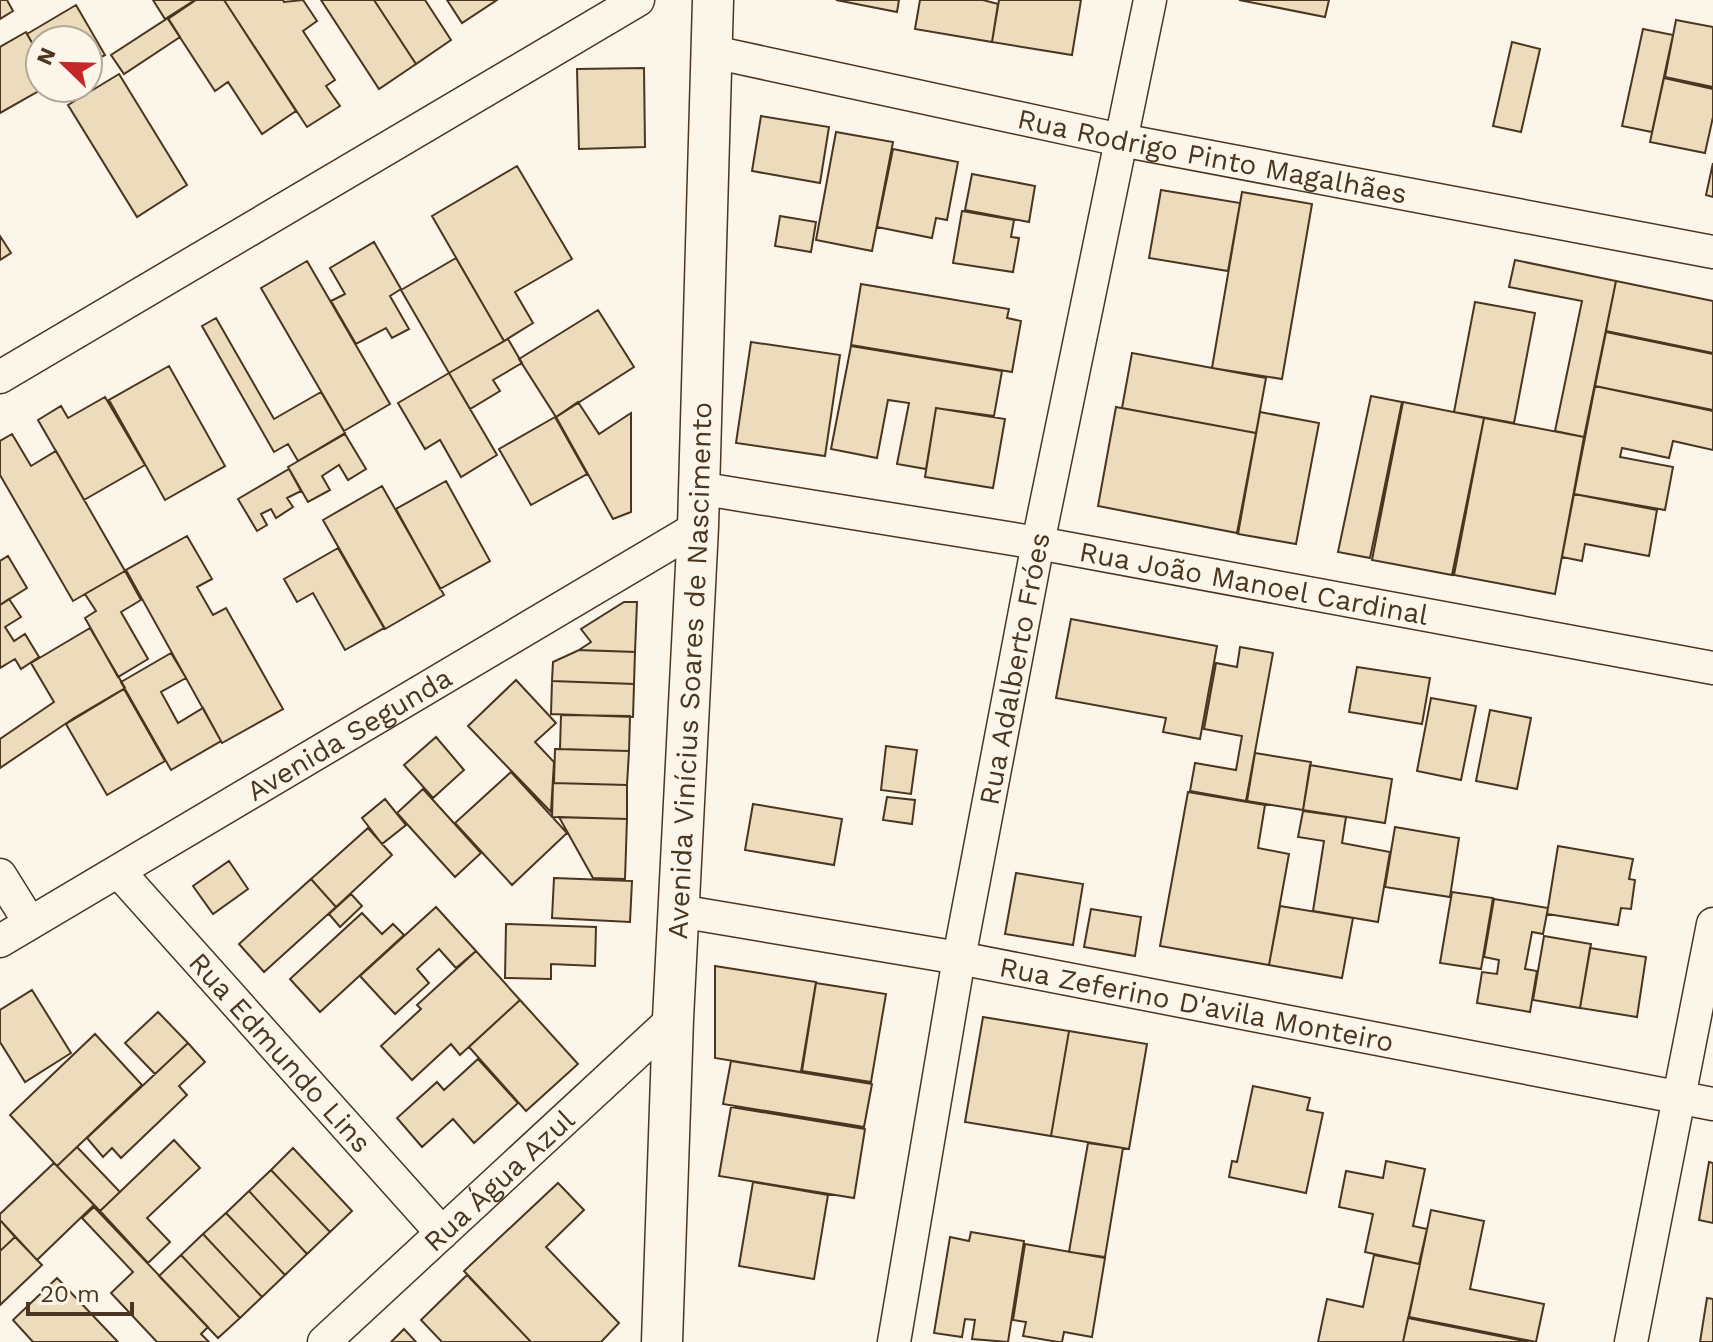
<svg xmlns="http://www.w3.org/2000/svg" width="1713" height="1342" viewBox="0 0 1713 1342" font-family="'Work Sans',sans-serif">
	<style>
		.building { fill: #ecdcbc; stroke: #4a3520; stroke-width: 2 }
		.lines { fill: none; stroke-linecap: round; stroke-linejoin: round }
		.minor-casing { stroke: #4a3520; stroke-width: 35 }
		.tertiary-casing { stroke: #4a3520; stroke-width: 43 }
		.minor { stroke: #fbf6e9; stroke-width: 32 }
		.tertiary { stroke: #fbf6e9; stroke-width: 40 }
		.labels { text-anchor: middle; dominant-baseline: central; stroke-width: 6; stroke-linejoin: round; paint-order: stroke }
		.street-label { font-size: 28px; fill: #4a3520; stroke: #fbf6e9 }
	</style>
	<rect width="100%" height="100%" fill="#fbf6e9"/>
	<path class="building" d="M0,0H7L13,11L0,19Z
		M153,0H195L165,19Z
		M196,0H224L296,111L262,134L228,82L215,91L168,19Z
		M224,0H283L284,2L303,0L317,21L303,31L335,80L326,86L340,106L307,127Z
		M321,0H374L416,64L379,89Z
		M374,0H425L451,40L416,64Z
		M447,0H497L462,23Z
		M836,0H899L897,12Z
		M920,0H983L998,4L992,42L915,29Z
		M999,0H1081L1072,55L992,42Z
		M1239,0H1329L1325,17Z
		M76,5L105,55L88,64V40H40V57L27,34Z
		M168,18L180,37L124,74L111,55Z
		M1676,20L1713,27V87L1665,77Z
		M1643,29L1673,35L1652,132L1622,126Z
		M26,32L40,57V88H44L0,113V47Z
		M1512,42L1540,49L1521,132L1493,126Z
		M644,68L645,147L579,149L577,69Z
		M119,74L187,185L137,217L68,105Z
		M1664,78L1713,89V117L1705,153L1650,142Z
		M761,116L829,127L820,183L752,171Z
		M836,132L893,142L872,251L816,240Z
		M893,149L958,162L947,220L936,218L932,238L877,227Z
		M1713,163V197L1706,195Z
		M517,166L572,259L515,292L533,323L504,341L432,216Z
		M972,174L1035,186L1029,222L965,210Z
		M1161,190L1240,203L1228,271L1149,258Z
		M1242,192L1312,204L1282,379L1212,368Z
		M962,211L1014,220L1011,237L1019,238L1013,272L953,263Z
		M780,216L816,222L811,252L775,246Z
		M0,236L11,253L0,260Z
		M374,242L401,289L390,296L409,329L392,338L386,328L356,344L331,301L345,294L330,268Z
		M456,258L504,341L449,373L401,290Z
		M1515,260L1616,281L1584,437L1555,431L1582,301L1509,287Z
		M307,261L390,404L344,431L261,288Z
		M1616,281L1713,301V353L1606,331Z
		M861,284L1009,309L1007,318L1021,321L1012,372L851,345Z
		M1475,302L1535,313L1514,423L1454,412Z
		M598,310L634,367L556,417L519,359Z
		M216,318L274,419L321,392L345,433L298,461L288,444L274,452L202,326Z
		M1606,332L1713,354V410L1595,386Z
		M508,339L522,363L493,380L500,391L470,409L449,373Z
		M751,342L840,355L825,456L736,443Z
		M851,346L1002,371L994,416L936,408L926,469L897,464L909,403L888,400L877,458L831,449Z
		M1132,353L1266,378L1256,433L1122,408Z
		M169,366L225,466L165,500L109,400Z
		M449,373L497,455L461,477L440,440L425,449L398,403Z
		M1595,386L1713,411V450L1673,441L1669,458L1622,448L1620,457L1673,467L1665,510L1574,494Z
		M1371,396L1402,402L1370,558L1338,552Z
		M105,397L145,465L84,500L38,420L61,406L68,418Z
		M578,402L599,434L631,413V512L613,519L556,417Z
		M1403,402L1484,418L1452,575L1372,560Z
		M1116,407L1256,433L1237,533L1098,506Z
		M936,408L1005,419L993,488L925,477Z
		M1260,412L1319,423L1296,544L1238,534Z
		M555,417L587,474L531,505L499,449Z
		M1484,418L1584,437L1555,594L1454,575Z
		M12,434L31,466L56,451L125,571L73,601L0,475V441Z
		M345,434L366,469L348,480L339,465L322,476L330,490L308,502L288,467Z
		M289,469L301,491L287,498L293,507L276,518L271,509L261,514L267,525L257,531L238,499Z
		M446,481L490,561L440,589L396,509Z
		M382,486L444,595L385,629L323,520Z
		M1574,494L1657,510L1649,556L1585,544L1582,561L1562,557Z
		M187,536L212,579L197,587L213,615L226,608L283,709L222,743L126,570Z
		M338,548L384,628L345,650L313,593L297,602L284,579Z
		M8,556L27,588L0,605V561Z
		M125,571L141,600L121,612L148,659L118,677L85,618L96,611L85,594Z
		M9,599L21,617L5,627L14,641L25,634L39,657L21,669L15,659L0,668V605Z
		M624,602H637L635,652L579,650L591,642L581,629Z
		M1071,619L1217,646L1200,739L1163,732L1166,718L1056,698Z
		M90,628L125,688L74,718L0,768V739L54,702L31,663Z
		M1240,647L1273,653L1246,801L1190,791L1195,763L1236,770L1242,736L1204,729L1216,663L1237,667Z
		M579,650L635,652L634,684L552,681L553,662Z
		M171,653L186,678L161,692L178,723L203,708L221,741L171,770L121,682Z
		M1357,667L1430,678L1422,724L1349,712Z
		M516,680L556,723L535,742L554,762L551,812L468,726Z
		M552,681L634,684L633,717L551,714Z
		M124,689L165,761L107,795L66,724Z
		M1431,698L1476,706L1461,780L1417,771Z
		M1490,710L1531,718L1517,789L1476,781Z
		M561,715L630,716L629,751L560,749Z
		M436,737L464,770L433,798L404,765Z
		M886,746L917,750L911,794L881,790Z
		M555,749L629,751L627,785L554,783Z
		M1255,753L1311,762L1303,810L1247,801Z
		M1310,765L1392,779L1385,823L1303,810Z
		M511,772L567,833L512,885L455,823Z
		M553,783L627,785V819L552,817Z
		M423,789L481,853L455,877L397,813Z
		M1188,792L1265,805L1258,848L1289,854L1269,965L1160,946Z
		M887,797L915,800L912,824L883,820Z
		M385,799L406,825L382,844L362,818Z
		M753,804L842,819L834,865L745,850Z
		M1303,811L1346,817L1342,843L1390,852L1378,922L1313,911L1324,841L1298,837Z
		M559,817L627,819L625,879L593,878Z
		M1395,827L1459,838L1450,897L1385,887Z
		M368,828L392,855L336,907L311,879Z
		M1558,846L1633,859L1629,879L1635,880L1631,909L1621,908L1618,925L1547,914Z
		M229,861L248,889L213,914L193,886Z
		M1016,873L1083,884L1073,945L1005,934Z
		M554,878L632,881L630,922L552,918Z
		M311,879L336,907L264,972L239,944Z
		M1452,892L1493,898L1481,969L1440,963Z
		M351,894L362,906L340,927L329,914Z
		M1494,899L1548,908L1543,934L1532,932L1525,969L1537,971L1530,1012L1477,1003L1482,972L1497,974L1499,960L1484,957Z
		M1280,906L1353,918L1342,978L1269,965Z
		M436,907L476,951L456,968L439,949L417,969L429,983L395,1014L360,976Z
		M1091,909L1141,917L1135,956L1084,947Z
		M362,913L382,934L393,924L404,935L320,1012L290,979Z
		M506,924L596,927L595,966L551,964V979L505,978Z
		M1544,936L1591,944L1580,1008L1533,1000Z
		M1590,948L1646,957L1637,1017L1580,1008Z
		M476,951L520,1000L460,1055L451,1044L412,1080L381,1046L421,1009L417,1005Z
		M715,966L816,982L801,1072L715,1058Z
		M816,983L886,994L871,1082L802,1071Z
		M32,990L71,1053L25,1082L0,1042V1010Z
		M520,1000L578,1064L526,1111L469,1047Z
		M158,1012L188,1043L155,1074L125,1043Z
		M983,1017L1069,1031L1051,1136L965,1122Z
		M1069,1031L1147,1044L1129,1149L1051,1136Z
		M95,1034L142,1085L57,1166L10,1115Z
		M188,1043L205,1062L179,1086L187,1095L121,1158L112,1148L103,1157L87,1138Z
		M478,1059L518,1103L474,1143L453,1119L422,1147L397,1118L437,1082L444,1090Z
		M731,1061L872,1084L864,1127L723,1104Z
		M1253,1086L1310,1098L1307,1110L1323,1113L1306,1193L1229,1177L1232,1161L1237,1162Z
		M731,1107L865,1129L854,1198L719,1176Z
		M174,1140L200,1168L147,1218L170,1242L148,1263L100,1211Z
		M1088,1143L1123,1148L1105,1257L1069,1252Z
		M77,1147L120,1192L100,1211L57,1166Z
		M293,1148L352,1211L330,1232L271,1170Z
		M1386,1161L1425,1169L1413,1226L1427,1229L1419,1264L1365,1252L1373,1214L1339,1207L1346,1171L1383,1178Z
		M1709,1162L1713,1163V1223L1699,1220Z
		M54,1163L94,1205L37,1260L0,1220V1214Z
		M271,1170L330,1232L307,1254L249,1191Z
		M753,1182L828,1195L814,1279L739,1266Z
		M558,1183L584,1210L546,1247L619,1323L601,1342H531L464,1271Z
		M249,1191L307,1254L285,1275L226,1213Z
		M94,1207L208,1327L201,1334L209,1342H157L111,1293L133,1272L82,1218Z
		M1431,1210L1484,1221L1470,1289L1544,1304L1536,1342L1409,1317Z
		M226,1213L285,1275L262,1297L203,1234Z
		M0,1220L15,1237L0,1251Z
		M971,1232L1024,1241L1008,1342L972,1339L975,1320L965,1319L962,1337L934,1333L950,1237L969,1241Z
		M203,1234L262,1297L240,1318L181,1255Z
		M15,1237L42,1265L0,1305V1251Z
		M1025,1244L1105,1258L1092,1337L1064,1332L1062,1342H1058L1023,1336L1026,1322L1013,1320Z
		M181,1255L240,1318L218,1338L159,1276Z
		M1374,1255L1420,1264L1403,1342H1318L1327,1299L1363,1307Z
		M467,1275L531,1342H442L421,1320Z
		M57,1278L99,1322L118,1342H33L13,1320Z
		M1707,1298L1713,1299V1342H1700Z
		M1408,1318L1529,1342H1403Z
		M404,1329L416,1342H391Z"/>
	<g class="lines">
		<g class="minor-casing">
			<g id="minor">
				<path id="s1" d="M713,52L1121,140L1713,252"/>
				<path d="M0,377L638,0"/>
				<path id="s2" d="M698,488L1038,543L1713,668"/>
				<path id="s3" d="M119,872L442,1233"/>
				<path d="M0,875L30,923"/>
				<path id="s4" d="M679,911L959,958L1713,1104"/>
				<path id="s5" d="M0,941L698,527"/>
				<path id="s6" d="M324,1342L673,1019"/>
				<path id="s7" d="M894,1342L959,958L1038,543L1150,0"/>
				<path d="M1631,1342L1713,924"/>
			</g>
		</g>
		<g class="tertiary-casing">
			<g id="tertiary">
				<path id="s8" d="M662,1342L673,1019L698,527L713,0"/>
			</g>
		</g>
		<use href="#minor" class="minor"/>
		<use href="#tertiary" class="tertiary"/>
	</g>
	<g class="labels">
		<g class="street-label">
			<text stroke="none"><textPath href="#s1" startOffset="510">Rua Rodrigo Pinto Magalhães</textPath></text>
			<text stroke="none"><textPath href="#s2" startOffset="564">Rua João Manoel Cardinal</textPath></text>
			<text stroke="none"><textPath href="#s7" startOffset="684">Rua Adalberto Fróes</textPath></text>
			<text stroke="none"><textPath href="#s8" startOffset="672">Avenida Vinícius Soares de Nascimento</textPath></text>
			<text stroke="none"><textPath href="#s5" startOffset="406">Avenida Segunda</textPath></text>
			<text stroke="none"><textPath href="#s4" startOffset="526">Rua Zeferino D'avila Monteiro</textPath></text>
			<text stroke="none"><textPath href="#s3" startOffset="242">Rua Edmundo Lins</textPath></text>
			<text stroke="none"><textPath href="#s6" startOffset="238">Rua Água Azul</textPath></text>
		</g>
	</g>
	<g transform="translate(64 64) rotate(293)"><circle r="38" fill="#fbf6e9" stroke="#b4a999" stroke-width="2"/>
	<path d="M0-6L14 30L0 20L-14 30Z" fill="#c62828"/>
	<text y="-12" font-size="22" font-weight="bold" text-anchor="middle" fill="#4a3520">N</text>
	</g>
	<path d="M28 1302v12h104v-12" fill="none" stroke="#4a3520" stroke-width="4"/>
	<text x="40" y="1302" font-size="24" fill="#4a3520" stroke="#fbf6e9" stroke-width="6" paint-order="stroke">20 m</text>
</svg>
